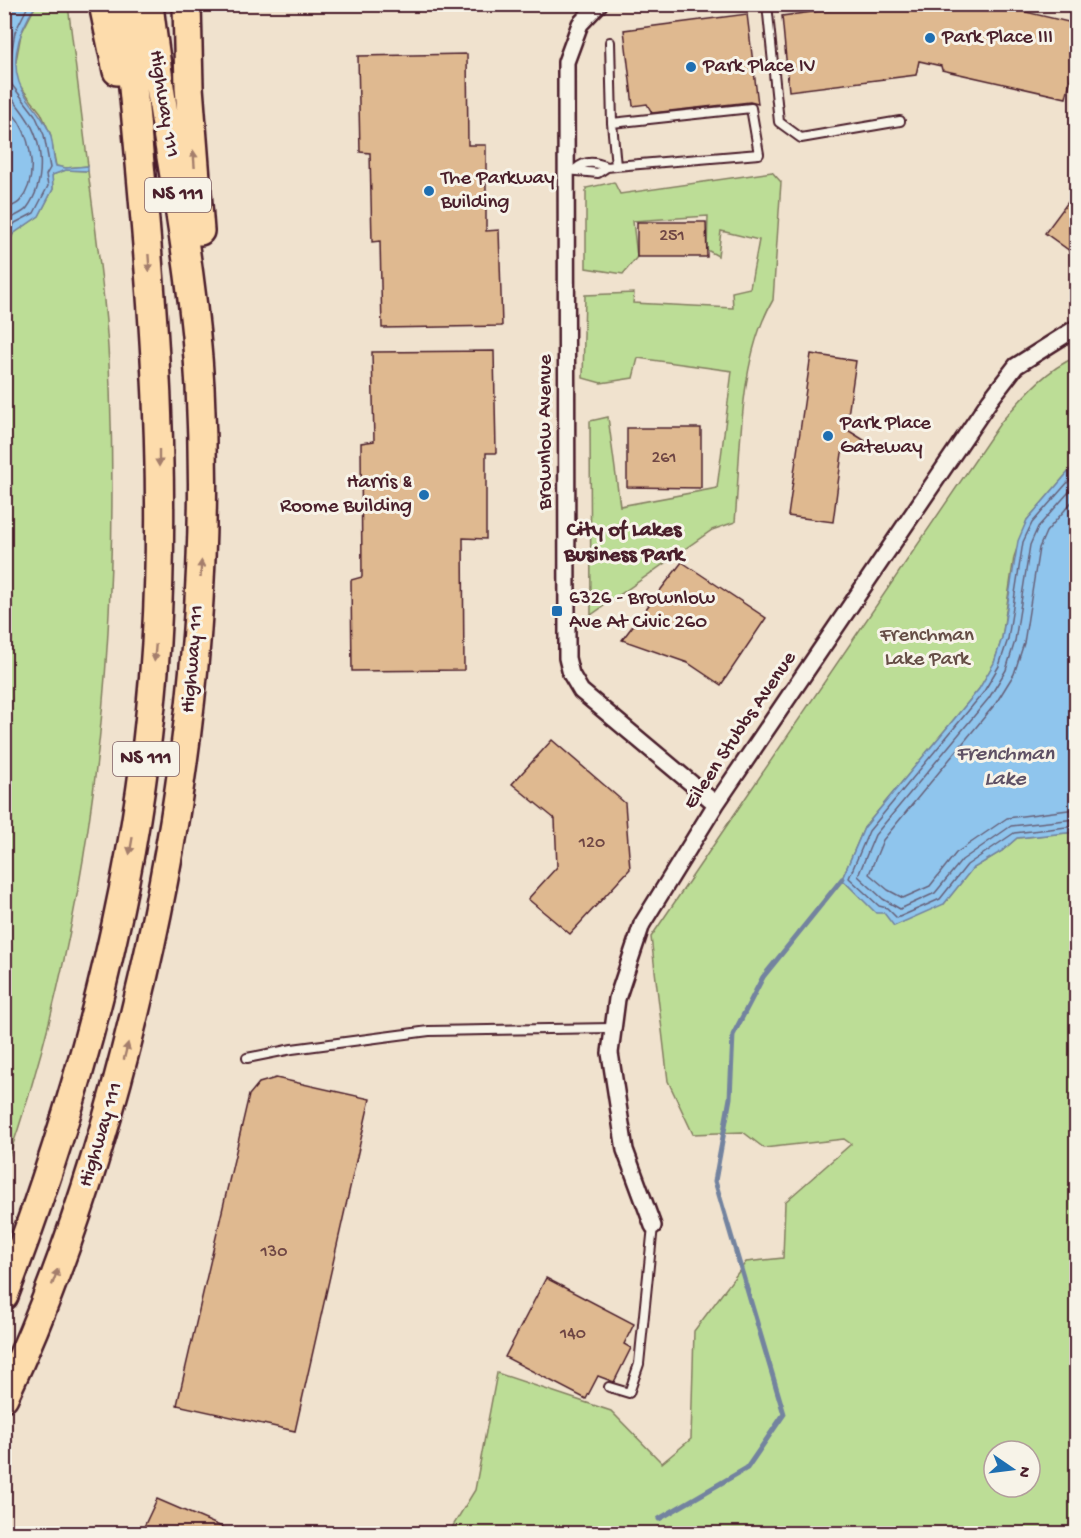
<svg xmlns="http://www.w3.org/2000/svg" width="1081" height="1538" viewBox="0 0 1081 1538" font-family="'Gochi Hand',sans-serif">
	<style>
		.green { fill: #bcdd96; stroke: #837e60; stroke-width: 1.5; fill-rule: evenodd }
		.water { fill: #8fc5ed; stroke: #73839f; stroke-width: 1.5 }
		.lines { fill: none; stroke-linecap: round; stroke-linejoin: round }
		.shore { stroke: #666179; stroke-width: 1.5 }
		.stream { stroke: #73839f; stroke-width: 5 }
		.building { fill: #dfb990; stroke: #4a1f2b; stroke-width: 1.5 }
		.service-casing { stroke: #4a1f2b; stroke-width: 12 }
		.minor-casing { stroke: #4a1f2b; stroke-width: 20 }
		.motorway-casing { stroke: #4a1f2b; stroke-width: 32 }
		.service { stroke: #f7f3e8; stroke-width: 8 }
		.minor { stroke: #f7f3e8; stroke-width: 15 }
		.motorway { stroke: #fddcac; stroke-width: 27 }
		.oneway { fill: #a47e6c }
		.poi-dot { fill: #1f6fb2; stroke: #f7f3e8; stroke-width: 2 }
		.labels { text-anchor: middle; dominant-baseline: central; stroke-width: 6; stroke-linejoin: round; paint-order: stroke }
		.number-label { font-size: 18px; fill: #6f4644 }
		.shield { fill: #f7f3e8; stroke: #7e5f64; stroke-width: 1.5 }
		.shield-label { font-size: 20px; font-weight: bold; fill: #4a1f2b }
		.poi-label { font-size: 21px; fill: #4a1f2b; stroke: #f7f3e8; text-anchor: start }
		.street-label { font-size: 21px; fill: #4a1f2b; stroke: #f7f3e8 }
		.park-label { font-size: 21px; fill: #664e46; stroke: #f7f3e8 }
		.neighbourhood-label { font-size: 22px; font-weight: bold; fill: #4a1f2b; stroke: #f7f3e8 }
		.water-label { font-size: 22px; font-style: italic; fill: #5f5165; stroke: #f7f3e8 }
	</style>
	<rect width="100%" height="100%" fill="#f0e2ce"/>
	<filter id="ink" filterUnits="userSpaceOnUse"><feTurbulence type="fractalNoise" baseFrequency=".0167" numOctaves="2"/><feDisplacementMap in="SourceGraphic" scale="12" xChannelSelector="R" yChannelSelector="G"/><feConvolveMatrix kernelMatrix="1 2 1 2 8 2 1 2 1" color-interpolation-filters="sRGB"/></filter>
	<g filter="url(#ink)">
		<path class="green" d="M36,5H68L88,166L66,168L56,166L50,133L41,113L17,82L14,72L21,34Z
			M66,170L88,171C97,242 108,315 110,388C120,651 93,918 5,1168V252L13,234L39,216L53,189L52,175Z
			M772,172L781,182L773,300C738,359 741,454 735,522L712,530L591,615L590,421L608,417L620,506L717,488L732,371L638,358L633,378L601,383L583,378L585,295L634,293L633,303L733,308L732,292L750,288L759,240L721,231L718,256L707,250L708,216L633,221L637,257L623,274L586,268V188L614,182L620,194Z
			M1076,357V463L1027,520L1014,557L1002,638L994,663L979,689L864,828L842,879L876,912L944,904L972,869L1002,851L1017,838L1076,832V1533L448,1534L475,1490L497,1373L611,1411L662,1463L691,1439L694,1331L746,1262L783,1258L785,1202L851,1144L844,1139L764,1148L743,1132L693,1134L668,1081L651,937L1001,422C1023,397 1045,370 1076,357ZM994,1451H1030V1487H994Z"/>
		<path class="water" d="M5,4L36,5C17,33 6,70 28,99C36,110 46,121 50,134C54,144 52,156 56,166L66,168L88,166V171L66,170L52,175L53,189L39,216L13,234L5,252Z
			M1076,463V832L1017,838L1002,851L972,869L944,904L894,926L884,913H876L842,879L864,828L979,689L994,663L1002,638L1018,541L1027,520Z"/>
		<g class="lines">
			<path class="shore" d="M4,87C11,98 19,106 26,117C44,143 46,182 27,208C23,214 10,217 4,223
				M4,103C8,110 15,115 19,122C32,144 38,180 20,201C17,205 9,207 4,210
				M4,239L15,223L34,213L48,186L46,175L50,168L44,135L35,115L12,85L8,72L15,32L29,4
				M1076,473L1032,523L1023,542L1008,639L999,666L983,693L869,831L849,878L879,906L887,908L897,918L940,899L967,865L1014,833L1076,826
				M1076,484L1038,527L1030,545L1015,641L1006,670L989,698L875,835L858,876L883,899L900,909L935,893L962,860L1011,826L1076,819
				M1076,497L1046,532L1039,548L1024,643L1014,674L996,703L883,840L869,874L888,890L903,898L930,886L956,853L1007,818L1076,809"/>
			<path class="stream" d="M659,1519L747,1468L784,1414L715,1181L730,1098L733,1035L763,977L842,879"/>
		</g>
		<path class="building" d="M872,4H992L1077,24V53L1066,98L942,70L941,66L919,61L916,75L789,91L782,16Z
			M747,14L758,104L750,102L652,113L647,104L633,106L624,30Z
			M467,54L468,145H486V231L499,230L502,326L382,328L380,241L372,242L370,153L360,152L358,56Z
			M1077,190V256L1045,233Z
			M637,222H706L707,257H637Z
			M494,351L496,453H486V539L463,538L464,670L352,671L351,580L362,577L361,443L374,441L372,352Z
			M811,354L856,361L846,429L867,442L842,453L833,522L788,516Z
			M627,428H701V488L627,487Z
			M682,562L766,618L721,685L688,663L622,640Z
			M552,740L625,803L630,869L570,934L528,899L557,867L555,819L512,784Z
			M276,1078L370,1099L295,1431L177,1405L249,1095L259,1083Z
			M546,1278L634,1324L624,1344L631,1348L614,1382L598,1376L586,1399L505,1357Z
			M157,1499L236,1533H141Z"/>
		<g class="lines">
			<g class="service-casing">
				<path id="service" d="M767,4L779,122L801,138L900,121
					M610,42L612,123
					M576,169C586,160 596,162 607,167
					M567,170L598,173L607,167L616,166L759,154L751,108L612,123L616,166
					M247,1058L292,1049L429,1031L613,1028
					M609,1387L629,1393L639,1364L653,1226"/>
			</g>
			<g class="minor-casing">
				<path id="minor" d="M599,4L580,24L566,62L567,658L571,674L581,691L716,804
					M653,1226L625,1150L610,1053L617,999L642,924L716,804L990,400L1016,366L1076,328"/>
			</g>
			<g class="motorway-casing">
				<path id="motorway" d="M103,4L117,71
					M187,4L189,87L200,231
					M4,1296C84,1086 142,867 156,643C169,430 145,216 125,4
					M4,1397C62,1274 103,1144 135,1012C185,808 211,598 200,387C193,259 163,132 149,4"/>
			</g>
			<use href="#service" class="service"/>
			<use href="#minor" class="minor"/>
			<use href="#motorway" class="motorway"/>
		</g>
		<defs><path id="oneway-solid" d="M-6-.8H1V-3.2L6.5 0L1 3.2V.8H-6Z" transform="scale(1.5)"/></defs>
		<g class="oneway">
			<use href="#oneway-solid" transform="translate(194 159) rotate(-94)"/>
			<use href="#oneway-solid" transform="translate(149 263) rotate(86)"/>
			<use href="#oneway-solid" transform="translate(159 458) rotate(90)"/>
			<use href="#oneway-solid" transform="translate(201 569) rotate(-87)"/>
			<use href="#oneway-solid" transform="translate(155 653) rotate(95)"/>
			<use href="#oneway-solid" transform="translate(131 846) rotate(100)"/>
			<use href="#oneway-solid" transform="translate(126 1051) rotate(-76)"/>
			<use href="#oneway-solid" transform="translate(55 1277) rotate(-70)"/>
		</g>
	</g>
	<g class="poi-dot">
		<circle cx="930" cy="38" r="6"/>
		<circle cx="691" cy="67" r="6"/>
		<circle cx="429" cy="191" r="6"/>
		<circle cx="828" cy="436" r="6"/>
		<circle cx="424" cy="495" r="6"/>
		<rect x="551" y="605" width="12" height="12" rx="3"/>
	</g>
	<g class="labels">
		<g class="number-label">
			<text x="672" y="236">251</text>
			<text x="664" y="458">261</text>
			<text x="592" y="843">120</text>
			<text x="274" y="1252">130</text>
			<text x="573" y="1334">140</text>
		</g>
		<g class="shield">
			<rect x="145" y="178" width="66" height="34" rx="4.5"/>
			<rect x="113" y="742" width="66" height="34" rx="4.5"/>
		</g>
		<g class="shield-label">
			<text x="178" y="195">NS 111</text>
			<text x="146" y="759">NS 111</text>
		</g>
		<g class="poi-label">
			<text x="942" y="38">Park Place III</text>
			<text x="703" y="67">Park Place IV</text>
			<text x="441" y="179">The Parkway<tspan x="441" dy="24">Building</tspan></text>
			<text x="840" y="424">Park Place<tspan x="840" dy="24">Gateway</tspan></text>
			<text x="412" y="483" text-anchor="end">Harris &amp;<tspan x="412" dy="24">Roome Building</tspan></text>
			<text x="569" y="599">6326 - Brownlow<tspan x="569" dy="24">Ave At Civic 260</tspan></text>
		</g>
		<g class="street-label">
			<text transform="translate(163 104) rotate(81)">Highway 111</text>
			<text transform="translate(546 432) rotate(-90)">Brownlow Avenue</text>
			<text transform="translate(194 659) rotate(-85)">Highway 111</text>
			<text transform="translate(741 731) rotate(-56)">Eileen Stubbs Avenue</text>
			<text transform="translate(102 1135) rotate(-73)">Highway 111</text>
		</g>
		<g class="park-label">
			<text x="927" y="636">Frenchman<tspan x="927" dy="24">Lake Park</tspan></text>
		</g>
		<g class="neighbourhood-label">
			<text x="624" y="531">City of Lakes<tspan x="624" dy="25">Business Park</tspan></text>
		</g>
		<g class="water-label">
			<text x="1005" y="755">Frenchman<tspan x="1005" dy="25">Lake</tspan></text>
		</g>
	</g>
	<rect width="1081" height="1538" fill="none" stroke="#f7f3e8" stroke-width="24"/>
	<rect x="12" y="12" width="1057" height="1514" fill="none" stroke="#4a1f2b" stroke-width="2" filter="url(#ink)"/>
	<g transform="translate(1012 1469) rotate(104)"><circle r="28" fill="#f7f3e8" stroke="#b29e9c" stroke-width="1.5"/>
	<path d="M0-4.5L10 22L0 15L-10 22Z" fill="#1f6fb2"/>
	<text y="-9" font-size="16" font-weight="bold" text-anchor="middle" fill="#4a1f2b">N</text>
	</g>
</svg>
